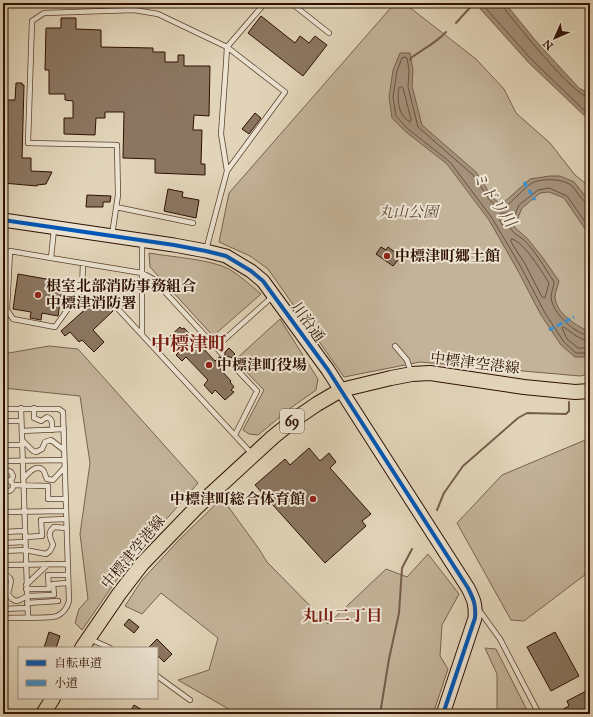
<svg xmlns="http://www.w3.org/2000/svg" width="593" height="717" viewBox="0 0 593 717" font-family="'IM FELL Great Primer','Noto Serif JP',serif">
	<style>
		.green { fill: #c3b399; stroke: #78624e }
		.water { fill: #a4917a; stroke: #755d4a }
		.lines { fill: none; stroke-linecap: round; stroke-linejoin: round }
		.shore { stroke: #69503e; stroke-width: 1 }
		.stream { stroke: #755d4a; stroke-width: 2 }
		.building { fill: #8b7661; stroke: #2e1002 }
		.lane-casing { stroke: #5b4130; stroke-width: 6 }
		.secondary-casing { stroke: #2e1002; stroke-width: 15 }
		.primary-casing { stroke: #2e1002; stroke-width: 16 }
		.lane { stroke: #ece3d1; stroke-width: 4.5 }
		.secondary { stroke: #ece3d1; stroke-width: 13 }
		.primary { stroke: #e1d4b8; stroke-width: 14 }
		.quiet { stroke: #3c92d1; stroke-width: 3; stroke-dasharray: 6 3; stroke-linecap: butt }
		.cycleway-casing { stroke: #ece3d1; stroke-width: 6 }
		.cycleway { stroke: #0057b8; stroke-width: 4 }
		.poi-dot { fill: #8f2418; stroke: #ece3d1; stroke-width: 1.5 }
		.labels { text-anchor: middle; dominant-baseline: central; stroke-width: 4; stroke-linejoin: round; paint-order: stroke }
		.shield { fill: #ece3d1; stroke: #674f40; stroke-width: 1 }
		.shield-label { font-size: 14px; font-weight: bold; fill: #2e1002 }
		.park-label { font-size: 15px; font-style: italic; fill: #624937; stroke: #ece3d1 }
		.poi-label { font-size: 15px; font-weight: bold; fill: #2e1002; stroke: #ece3d1; text-anchor: start }
		.street-label { font-size: 15px; fill: #2e1002; stroke: #ece3d1 }
		.water-label { font-size: 16px; font-style: italic; fill: #5d4432; stroke: #ece3d1 }
		.neighbourhood-label { font-size: 16px; font-weight: bold; fill: #7a1f14; stroke: #ece3d1 }
		.district-label { font-size: 19px; font-weight: bold; fill: #7a1f14; stroke: #ece3d1 }
	</style>
	<rect width="100%" height="100%" fill="#e1d4b8"/>
	<filter id="stains"><feTurbulence type="fractalNoise" baseFrequency=".005" numOctaves="4"/><feColorMatrix values="0 0 0 0 .2 0 0 0 0 .09 0 0 0 0 .02 0 0 0 .5 -.17"/></filter>
	<radialGradient id="worn" r=".72"><stop offset=".6" stop-color="#630" stop-opacity="0"/><stop offset="1" stop-color="#630" stop-opacity=".3"/></radialGradient>
	<path class="green" d="M395,3H404L476,59L504,89L516,113L550,143L575,175L590,187V374L580,376L420,362L344,377L268,269L250,256L219,242L229,193Z
		M149,253C171,257 210,259 229,269C241,276 250,285 261,294L213,336L150,267Z
		M280,319L318,379L316,390L292,407L258,435L249,434L243,430L264,390L235,360Z
		M49,346L78,349L198,483L129,562L82,630L75,623L79,609L88,599L80,534L90,463L80,396L3,388V354Z
		M590,438V571L524,621L511,620L457,523L502,475Z
		M222,498L259,549L267,562L328,624L386,569L407,577L428,554L459,594L442,625L440,656L448,669L433,714H230L232,711L178,680L209,670L218,638L161,593L142,614L125,606L142,580L178,541Z
		M485,648L496,649L529,714H500L497,708V674Z"/>
	<path class="water" d="M475,3H505L536,41L579,88L590,94V121L529,63Z
		M400,53H410L413,70L412,86L422,125L476,172L492,197L501,205L530,179L550,176H560L574,182L590,202V236L564,198L549,192L540,193L522,208L514,227L527,238L543,258L559,281C558,286 555,292 555,297C556,314 577,326 590,332V357H575L561,345L541,315L517,269L489,220L447,164L406,132L392,118L389,97L393,70Z"/>
	<g class="lines">
		<path class="shore" d="M481,3L532,60L590,116
			M502,3L503,7C516,23 573,96 590,98
			M401,87L403,88L411,119L410,122C398,115 397,100 399,88Z
			M590,204C583,203 578,193 573,187C565,178 542,178 532,183C524,188 512,202 504,208H498L489,199L473,175L418,127L408,87L409,70L407,58L405,57L402,58L397,71L393,97L396,116L408,129L450,162L492,218L521,267L545,313L564,342L576,353H590
			M507,213L509,215L505,225L503,226L497,215Z
			M590,229L567,196L549,188L538,190L519,205L510,227C512,233 519,236 524,240C536,252 545,268 554,282C554,287 551,292 551,297C552,313 575,334 590,336
			M512,239C524,242 542,272 549,283L545,298L542,297L525,264L511,242Z
			M590,341C580,340 572,333 564,327L562,328L567,339L578,348H590"/>
		<path class="stream" d="M456,23L474,3
			M410,60L411,58C423,49 436,43 446,32
			M437,510L444,493L463,466L518,418L527,413L566,414L569,411V402
			M379,714L381,708L389,659L399,613L402,568L412,549"/>
	</g>
	<path class="building" d="M261,16L295,43L300,36L309,43L315,36L327,45L303,76L248,33Z
		M61,18H76V29L101,30V47L153,48V52H165V62H178V55H184V66H210L209,116L194,115L193,130H202L201,164H205V175L155,173V159L123,158L124,112H105V118H96L95,135L64,134V118H73V101L65,100V94H49V70H45L46,28H61Z
		M16,83H22V85H24L22,158H31V171L52,172L46,184L37,185V186L3,183V100H15Z
		M255,113L261,118L249,134L242,129Z
		M168,189L183,192L182,197L199,200L196,218L164,211Z
		M87,195L111,196L110,202H103V207H86Z
		M381,247L386,250L388,247L397,254L395,257L398,260L393,266L376,254Z
		M18,274L63,282L58,316L42,313L41,320L30,318L31,312L13,309Z
		M100,296L113,311L93,330L104,342L94,352L82,340L79,342L70,332L65,336L61,331Z
		M180,327L182,329L184,328L215,361L219,357L222,358L225,356V352L229,348L235,354L231,358L228,356L225,358L224,360L226,363L220,369L231,381L230,382L234,387L231,390L234,392L225,400L215,390L212,394L204,385L208,380L186,357L182,361L176,355L180,351L168,338Z
		M309,448L320,461L329,453L336,462L330,468L371,514L362,521L366,526L325,563L255,485L285,459L290,465Z
		M129,619L139,627L134,633L124,625Z
		M49,632L60,636L56,648H44Z
		M555,632L579,676L551,691L527,647Z
		M157,639L172,654L164,662L157,655V648H148Z
		M590,689V714H554L569,706L567,701Z
		M134,705L149,714H129Z"/>
	<g class="lines">
		<g class="lane-casing">
			<path id="lane" d="M291,3L329,33
				M227,171L285,92L227,47L265,3
				M116,207L193,223
				M54,229L51,258L142,273L153,279L222,354
				M112,235L118,195L117,145L28,143L32,21L44,13L134,10L158,14L227,47L226,64L221,134L227,171L206,250
				M142,242V334
				M51,258L10,251L7,310L13,319L55,327L82,289L83,264
				M107,297L252,454
				M395,346L407,360L411,372
				M216,347L273,296
				M228,360L257,391L235,435
				M21,408L28,617
				M34,408V418L41,421L47,417C53,419 52,424 52,430
				M3,409H59L63,412L69,601C67,608 64,613 57,616C50,619 14,617 3,618
				M3,421H21
				M22,431L64,429
				M22,440L33,451L36,452L42,449L45,442L51,440L64,450
				M3,445H22
				M3,461L64,460
				M3,474C5,470 8,470 11,472L13,476L12,479L8,481L3,477
				M23,479C27,475 36,463 43,470C45,472 45,476 47,479L53,480L64,468
				M3 486a5 5 0 1 1 10 0a5 5 0 1 1-10 0Z
				M13,485L48,486V499H65
				M3,512L65,511
				M3,532L24,531
				M25,537L42,536L41,520L66,519
				M3,543L24,542
				M3,551L25,550L46,554L50,551L53,545C51,538 46,534 54,527L66,528
				M3,565L67,564
				M3,574C16,578 9,585 8,594L12,599L16,601L20,600L27,596L54,595L53,584L68,583
				M26,585L48,564
				M26,589H49L48,575H68
				M27,603L58,601
				M3,609L27,608
				M479,610L500,639L539,714
				M90,639L110,648
				M157,676L190,700"/>
		</g>
		<g class="secondary-casing">
			<path id="secondary" d="M3,220L174,245L206,251L226,256L251,271L263,281L328,370L468,588C474,600 476,605 475,618L443,714"/>
		</g>
		<g class="primary-casing">
			<path id="primary" d="M82,648L119,594L142,564L198,506L273,437L298,417L317,404L341,390L391,378L412,374L430,373L524,387L575,392L590,391
				M43,714L53,698"/>
		</g>
		<use href="#lane" class="lane"/>
		<use href="#secondary" class="secondary"/>
		<use href="#primary" class="primary"/>
		<path class="quiet" d="M524,182L535,200
			M549,330L574,317"/>
		<g class="cycleway-casing">
			<path id="cycleway" d="M3,220L174,245L206,251L226,256L251,271L263,281L328,370L468,588C474,600 476,605 475,618L443,714"/>
		</g>
		<use href="#cycleway" class="cycleway"/>
	</g>
	<g class="poi-dot">
		<circle cx="387" cy="256" r="4"/>
		<circle cx="38" cy="295" r="4"/>
		<circle cx="209" cy="365" r="4"/>
		<circle cx="313" cy="499" r="4"/>
	</g>
	<g class="labels">
		<rect class="shield" x="280" y="409" width="24" height="24" rx="3"/>
		<g class="shield-label">
			<text x="292" y="421">69</text>
		</g>
		<g class="park-label">
			<text x="408" y="212">丸山公園</text>
		</g>
		<g class="poi-label">
			<text x="395" y="256">中標津町郷土館</text>
			<text x="46" y="286">根室北部消防事務組合<tspan x="46" dy="17">中標津消防署</tspan></text>
			<text x="217" y="365">中標津町役場</text>
			<text x="305" y="499" text-anchor="end">中標津町総合体育館</text>
		</g>
		<g class="street-label">
			<text transform="translate(308 322) rotate(54)">川沿通</text>
			<text transform="translate(475 363) rotate(7)">中標津空港線</text>
			<text transform="translate(133 552) rotate(-50)">中標津空港線</text>
		</g>
		<g class="water-label">
			<text transform="translate(494 199) rotate(55)">ミドリ川</text>
		</g>
		<g class="neighbourhood-label">
			<text x="342" y="615">丸山二丁目</text>
		</g>
		<g class="district-label">
			<text x="189" y="343">中標津町</text>
		</g>
	</g>
	<rect width="593" height="717" fill="none" stroke="#e1d4b8" stroke-width="16"/>
	<rect x="4" y="4" width="585" height="709" fill="none" stroke="#2e1002" stroke-width="2"/>
	<rect x="8" y="8" width="577" height="701" fill="none" stroke="#2e1002"/>
	<rect x="18" y="647" width="140" height="52" fill="#ece3d1" stroke="#a08f7e"/>
	<rect x="26" y="660" width="20" height="6" fill="#0057b8" stroke="#a08f7e"/>
	<text x="54" y="667" font-size="12" fill="#2e1002">自転車道</text>
	<rect x="26" y="680" width="20" height="6" fill="#3c92d1" stroke="#a08f7e"/>
	<text x="54" y="687" font-size="12" fill="#2e1002">小道</text>
	<g transform="translate(555 38) rotate(225)" stroke="#ece3d1" stroke-width="3" paint-order="stroke">
	<path d="M0-3L7 15L0 10L-7 15Z" fill="#2e1002"/>
	<text y="-6" font-size="11" font-weight="bold" text-anchor="middle" fill="#2e1002">N</text>
	</g>
	<rect width="100%" height="100%" filter="url(#stains)"/>
	<rect width="100%" height="100%" fill="url(#worn)"/>
</svg>
